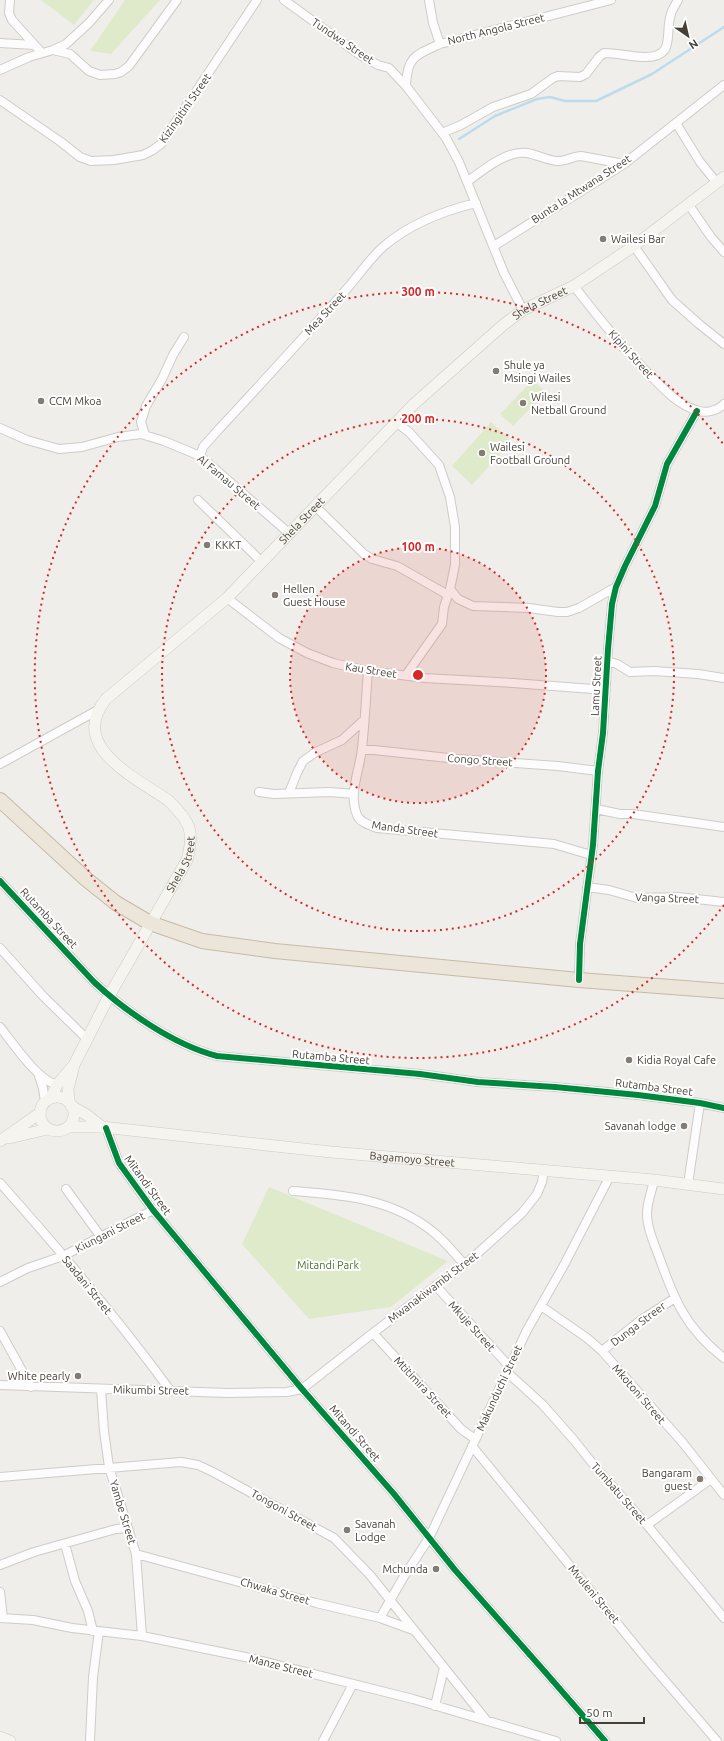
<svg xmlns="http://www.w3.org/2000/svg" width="724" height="1741" viewBox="0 0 724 1741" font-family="Ubuntu,sans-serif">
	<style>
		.green { fill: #dfeacb }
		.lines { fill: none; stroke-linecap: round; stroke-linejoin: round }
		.stream { stroke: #bcdced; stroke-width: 2.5 }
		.street-casing { stroke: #ceccc7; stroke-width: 10 }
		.secondary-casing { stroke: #cfcac1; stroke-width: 12 }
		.highway-casing { stroke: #c7baa6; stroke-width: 16 }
		.street { stroke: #fdfcfc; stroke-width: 8 }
		.secondary { stroke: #f6f4ef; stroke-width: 11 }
		.highway { stroke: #ebe5da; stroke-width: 14 }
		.cycleway-casing { stroke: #fff; stroke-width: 8 }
		.cycleway { stroke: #00873e; stroke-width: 6 }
		.ring { fill: none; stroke: #d62828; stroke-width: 2; stroke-dasharray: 2 4 }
		.poi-dot { fill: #827c75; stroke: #fff; stroke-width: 1.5 }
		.labels { text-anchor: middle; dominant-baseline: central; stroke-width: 4; stroke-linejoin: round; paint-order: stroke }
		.street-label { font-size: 11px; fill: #463f36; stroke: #fff }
		.poi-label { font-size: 11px; fill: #463f36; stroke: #fff; text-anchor: start }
		.park-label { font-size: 11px; fill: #4b762b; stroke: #fff }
		.centre { fill: #d62828; stroke: #fff; stroke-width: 2 }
		.ring-label { font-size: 12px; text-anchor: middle; font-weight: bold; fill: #d62828; stroke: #fff; stroke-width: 4; stroke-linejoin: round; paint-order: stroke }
	</style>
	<rect width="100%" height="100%" fill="#f0eeea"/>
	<path class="green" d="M41,0H94L74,25Z
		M125,0H160L111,54L90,51Z
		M533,380L546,392L513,426L500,414Z
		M491,422L512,441L472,485L452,466Z
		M269,1187L448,1261L391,1307L309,1319L242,1244Z"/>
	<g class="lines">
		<path class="stream" d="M459,139L495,116L537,99L550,97L565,101H596L652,74L724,27"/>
		<g class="street-casing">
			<path id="street" d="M10,0L9,13L12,20L41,52
				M284,0L360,55L378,65L389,68L406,86L446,138L459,162L504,273L523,310
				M429,0L433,23L440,44
				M0,43L34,45
				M53,50L70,54L89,71L100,75L115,74L121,72L129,66L177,0
				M0,70L29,57L53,50L66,44L89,23L109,0
				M406,86C407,57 415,55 440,44L611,0
				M0,100L61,142L80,157L91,161L114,160L143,155L153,150L161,144L257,0
				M676,123L700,162L717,183
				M442,133L461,125L493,107L531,94L553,78L558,76L580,77L586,74L599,57L604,53C618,53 631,57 645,57C677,57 664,33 671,14C672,9 676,4 678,0
				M467,182C483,170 507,150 527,153C538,155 547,160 557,161C565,162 573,156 581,156L624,164
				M689,205L711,237L724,252
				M494,246L624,164L724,85
				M634,246L672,300L699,324L724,344
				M574,286C597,316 621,346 648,373C662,387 676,404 696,410C705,414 717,411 724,404
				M397,423L409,432L439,465L450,497L455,527V565L450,589L444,607L442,624L406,675
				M0,428L27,440L59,449L82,447L118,437L141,434L164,441L200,456L290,534
				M145,435L141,422L146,406L162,379L173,355L184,337
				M200,456L203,447L219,429C261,384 303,338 344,292C357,278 369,259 384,246C410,224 443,211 476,203
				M198,500L262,562
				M316,507L364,554L372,559L397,566L448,595
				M450,589L458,599L473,606L529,608L558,612H567L579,608L616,587
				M227,598L279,638L307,653L333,663L368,671L425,678L513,683L606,690
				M607,661L617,664L630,672L654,671L698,674L724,678
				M368,671C366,696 365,722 362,748C360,770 348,793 357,815C360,823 370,825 377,828L554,844L591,855
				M362,750H374L458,759L558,766L598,771
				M0,764L98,710
				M259,792L274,794L330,792L354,794
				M289,793L297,773L303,761L316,752L342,740L364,720
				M596,809L620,814H633L724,827
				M0,881L94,982C125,1011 174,1045 217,1056L420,1074L478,1082L555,1087L638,1095L700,1103L724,1108
				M587,887L609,890L637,898L678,897L724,902
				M0,948L43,996L87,1039
				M579,980L580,944L593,845L598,771L603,733L608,649L612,604L616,587L625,566L655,506L667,464L697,411
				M0,1027C13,1043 37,1080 57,1085
				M38,1073L43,1088L45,1102
				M106,1128L119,1163L153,1210L302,1389L394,1494L455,1570L546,1673L605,1741
				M654,1180C652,1191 647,1202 647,1213C647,1227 653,1241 658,1254C674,1299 685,1328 724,1358
				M0,1183C59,1249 117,1318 170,1390
				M688,1184L700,1103
				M66,1189L101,1237
				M293,1191C343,1195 391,1198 432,1231C444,1240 454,1253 464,1264
				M0,1282L28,1268L63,1256L153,1210
				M436,1286L509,1366
				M541,1306L587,1338L602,1351L683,1443L724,1495
				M0,1331L31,1387
				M373,1333L461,1429L475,1439
				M602,1351L641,1320L675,1298
				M508,1373L543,1405L573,1439L597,1469L647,1525L724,1618
				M0,1385L228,1393L287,1392L302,1389L373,1333L470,1260L498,1235L522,1213L537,1194L542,1182L544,1170
				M101,1389L104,1431L109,1467L136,1554L142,1636
				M472,1446L648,1661L717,1741
				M0,1477L181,1462L198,1465L213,1472L334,1538L370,1575L487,1721
				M647,1525L711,1479
				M65,1544L75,1581L88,1611L93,1631
				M136,1554L316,1603L380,1618L413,1630
				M0,1565L34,1552L116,1529L127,1528
				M0,1592L3,1618
				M0,1618L33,1620L72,1628L142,1636L250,1658L413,1699L556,1741
				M380,1618L403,1578L429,1538L527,1330L564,1265L610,1176
				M435,1706L444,1668
				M90,1741L93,1677L99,1631
				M323,1741L353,1684"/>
		</g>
		<g class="secondary-casing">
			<g id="secondary">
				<circle cx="57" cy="1114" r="17"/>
				<path d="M51,1098L57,1085L72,1067"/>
				<path id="s1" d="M69,1102L68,1089L74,1065L109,996L187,860C195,831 190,822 169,801C135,777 68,747 106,699L227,598L414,404L502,326L523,310L574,286L634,246L724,177"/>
				<path d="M71,1106L87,1115L102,1127"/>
				<path id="s2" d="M68,1127H102L331,1152L654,1180L724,1189"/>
				<path d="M9,1138L48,1129"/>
				<path d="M0,1141L40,1113"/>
				<path d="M0,1737L10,1741"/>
			</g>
		</g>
		<g class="highway-casing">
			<path id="highway" d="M0,800L86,879L116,903L150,923L202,941L275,951L579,980L724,991"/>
		</g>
		<use href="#street" class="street"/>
		<use href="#secondary" class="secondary"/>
		<use href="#highway" class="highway"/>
		<g class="cycleway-casing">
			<path id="cycleway" d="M0,881L94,982C125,1011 174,1045 217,1056L420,1074L478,1082L555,1087L638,1095L700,1103L724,1108
				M579,980L580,944L593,845L598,771L603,733L608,649L612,604L616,587L625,566L655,506L667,464L697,411
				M106,1128L119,1163L153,1210L302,1389L394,1494L455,1570L546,1673L605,1741"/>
		</g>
		<use href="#cycleway" class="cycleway"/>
	</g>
	<circle cx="418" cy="675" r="128" fill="#d62828" fill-opacity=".12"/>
	<g class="ring">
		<circle cx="418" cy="675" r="128"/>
		<circle cx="418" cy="675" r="256"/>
		<path d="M724 905A383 383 0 1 1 724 445"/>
	</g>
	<g class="poi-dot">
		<circle cx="603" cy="239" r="4"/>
		<circle cx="496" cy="371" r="4"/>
		<circle cx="41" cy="401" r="4"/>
		<circle cx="523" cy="403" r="4"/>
		<circle cx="482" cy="453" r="4"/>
		<circle cx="207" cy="545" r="4"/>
		<circle cx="275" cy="595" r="4"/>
		<circle cx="629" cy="1060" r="4"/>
		<circle cx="684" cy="1126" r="4"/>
		<circle cx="78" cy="1376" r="4"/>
		<circle cx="700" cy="1479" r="4"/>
		<circle cx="347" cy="1530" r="4"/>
		<circle cx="436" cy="1569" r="4"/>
	</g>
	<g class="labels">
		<g class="street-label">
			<text transform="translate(496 29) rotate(-14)">North Angola Street</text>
			<text transform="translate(343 41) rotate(34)">Tundwa Street</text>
			<text transform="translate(185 108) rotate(-55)">Kizingitini Street</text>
			<text transform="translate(581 189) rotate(-33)">Bunta la Mtwana Street</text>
			<text stroke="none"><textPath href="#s1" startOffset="1067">Shela Street</textPath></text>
			<text transform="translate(325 313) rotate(-47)">Mea Street</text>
			<text transform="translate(631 354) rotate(48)">Kipini Street</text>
			<text transform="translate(229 482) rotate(40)">Al Famau Street</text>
			<text stroke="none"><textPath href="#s1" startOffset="743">Shela Street</textPath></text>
			<text transform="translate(371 670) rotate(9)">Kau Street</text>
			<text transform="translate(596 686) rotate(-87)">Lamu Street</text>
			<text transform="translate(480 760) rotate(4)">Congo Street</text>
			<text transform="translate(405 829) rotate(8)">Manda Street</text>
			<text stroke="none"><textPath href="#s1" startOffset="266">Shela Street</textPath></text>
			<text transform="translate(667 898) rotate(2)">Vanga Street</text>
			<text transform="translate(49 918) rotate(47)">Rutamba Street</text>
			<text transform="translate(331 1057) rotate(5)">Rutamba Street</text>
			<text transform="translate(654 1087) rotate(7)">Rutamba Street</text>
			<text stroke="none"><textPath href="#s2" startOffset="346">Bagamoyo Street</textPath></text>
			<text transform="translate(148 1185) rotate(54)">Mitandi Street</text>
			<text transform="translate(110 1232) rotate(-27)">Kiungani Street</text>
			<text transform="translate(87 1285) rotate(51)">Saadani Street</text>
			<text transform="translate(433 1287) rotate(-37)">Mwanakiwambi Street</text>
			<text transform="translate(638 1324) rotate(-37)">Dunga Streer</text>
			<text transform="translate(472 1326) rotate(48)">Mkuje Street</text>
			<text transform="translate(423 1387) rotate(47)">Mtitimira Street</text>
			<text transform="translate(499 1388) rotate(-65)">Makunduchi Street</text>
			<text transform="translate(151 1390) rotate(1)">Mikumbi Street</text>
			<text transform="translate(639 1394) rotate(49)">Mkotoni Street</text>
			<text transform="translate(355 1433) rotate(49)">Mitandi Street</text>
			<text transform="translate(619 1493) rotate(49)">Tumbatu Street</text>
			<text transform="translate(284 1510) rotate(29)">Tongoni Street</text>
			<text transform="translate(123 1512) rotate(73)">Yambe Street</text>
			<text transform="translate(275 1591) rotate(16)">Chwaka Street</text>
			<text transform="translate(594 1594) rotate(50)">Mvuleni Street</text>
			<text transform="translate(281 1666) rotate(14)">Manze Street</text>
		</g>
		<g class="poi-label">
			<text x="611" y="239">Wailesi Bar</text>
			<text x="504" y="365">Shule ya<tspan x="504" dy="13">Msingi Wailes</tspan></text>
			<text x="531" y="397">Wilesi<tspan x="531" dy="13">Netball Ground</tspan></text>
			<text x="49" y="401">CCM Mkoa</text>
			<text x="490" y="447">Wailesi<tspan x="490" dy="13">Football Ground</tspan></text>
			<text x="215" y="545">KKKT</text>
			<text x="283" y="589">Hellen<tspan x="283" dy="13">Guest House</tspan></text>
			<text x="637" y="1060">Kidia Royal Cafe</text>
			<text x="676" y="1126" text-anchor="end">Savanah lodge</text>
			<text x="70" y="1376" text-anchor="end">White pearly</text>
			<text x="692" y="1473" text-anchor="end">Bangaram<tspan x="692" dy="13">guest</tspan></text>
			<text x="355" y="1524">Savanah<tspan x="355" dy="13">Lodge</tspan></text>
			<text x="428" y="1569" text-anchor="end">Mchunda</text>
		</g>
		<g class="park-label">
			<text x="328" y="1265">Mitandi Park</text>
		</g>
	</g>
	<circle cx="418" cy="675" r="6" class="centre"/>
	<g class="ring-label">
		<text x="418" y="296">300 m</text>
		<text x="418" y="423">200 m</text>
		<text x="418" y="551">100 m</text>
	</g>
	<g transform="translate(688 36) rotate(146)" stroke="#ffffff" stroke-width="3" paint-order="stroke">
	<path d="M0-3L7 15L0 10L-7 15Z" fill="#463f36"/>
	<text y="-6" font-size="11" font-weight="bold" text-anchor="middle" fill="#463f36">N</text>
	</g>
	<path d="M580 1717v6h64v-6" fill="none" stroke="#463f36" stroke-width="2"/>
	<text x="586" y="1717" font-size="12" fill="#463f36" stroke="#ffffff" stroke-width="3" paint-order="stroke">50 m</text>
</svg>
